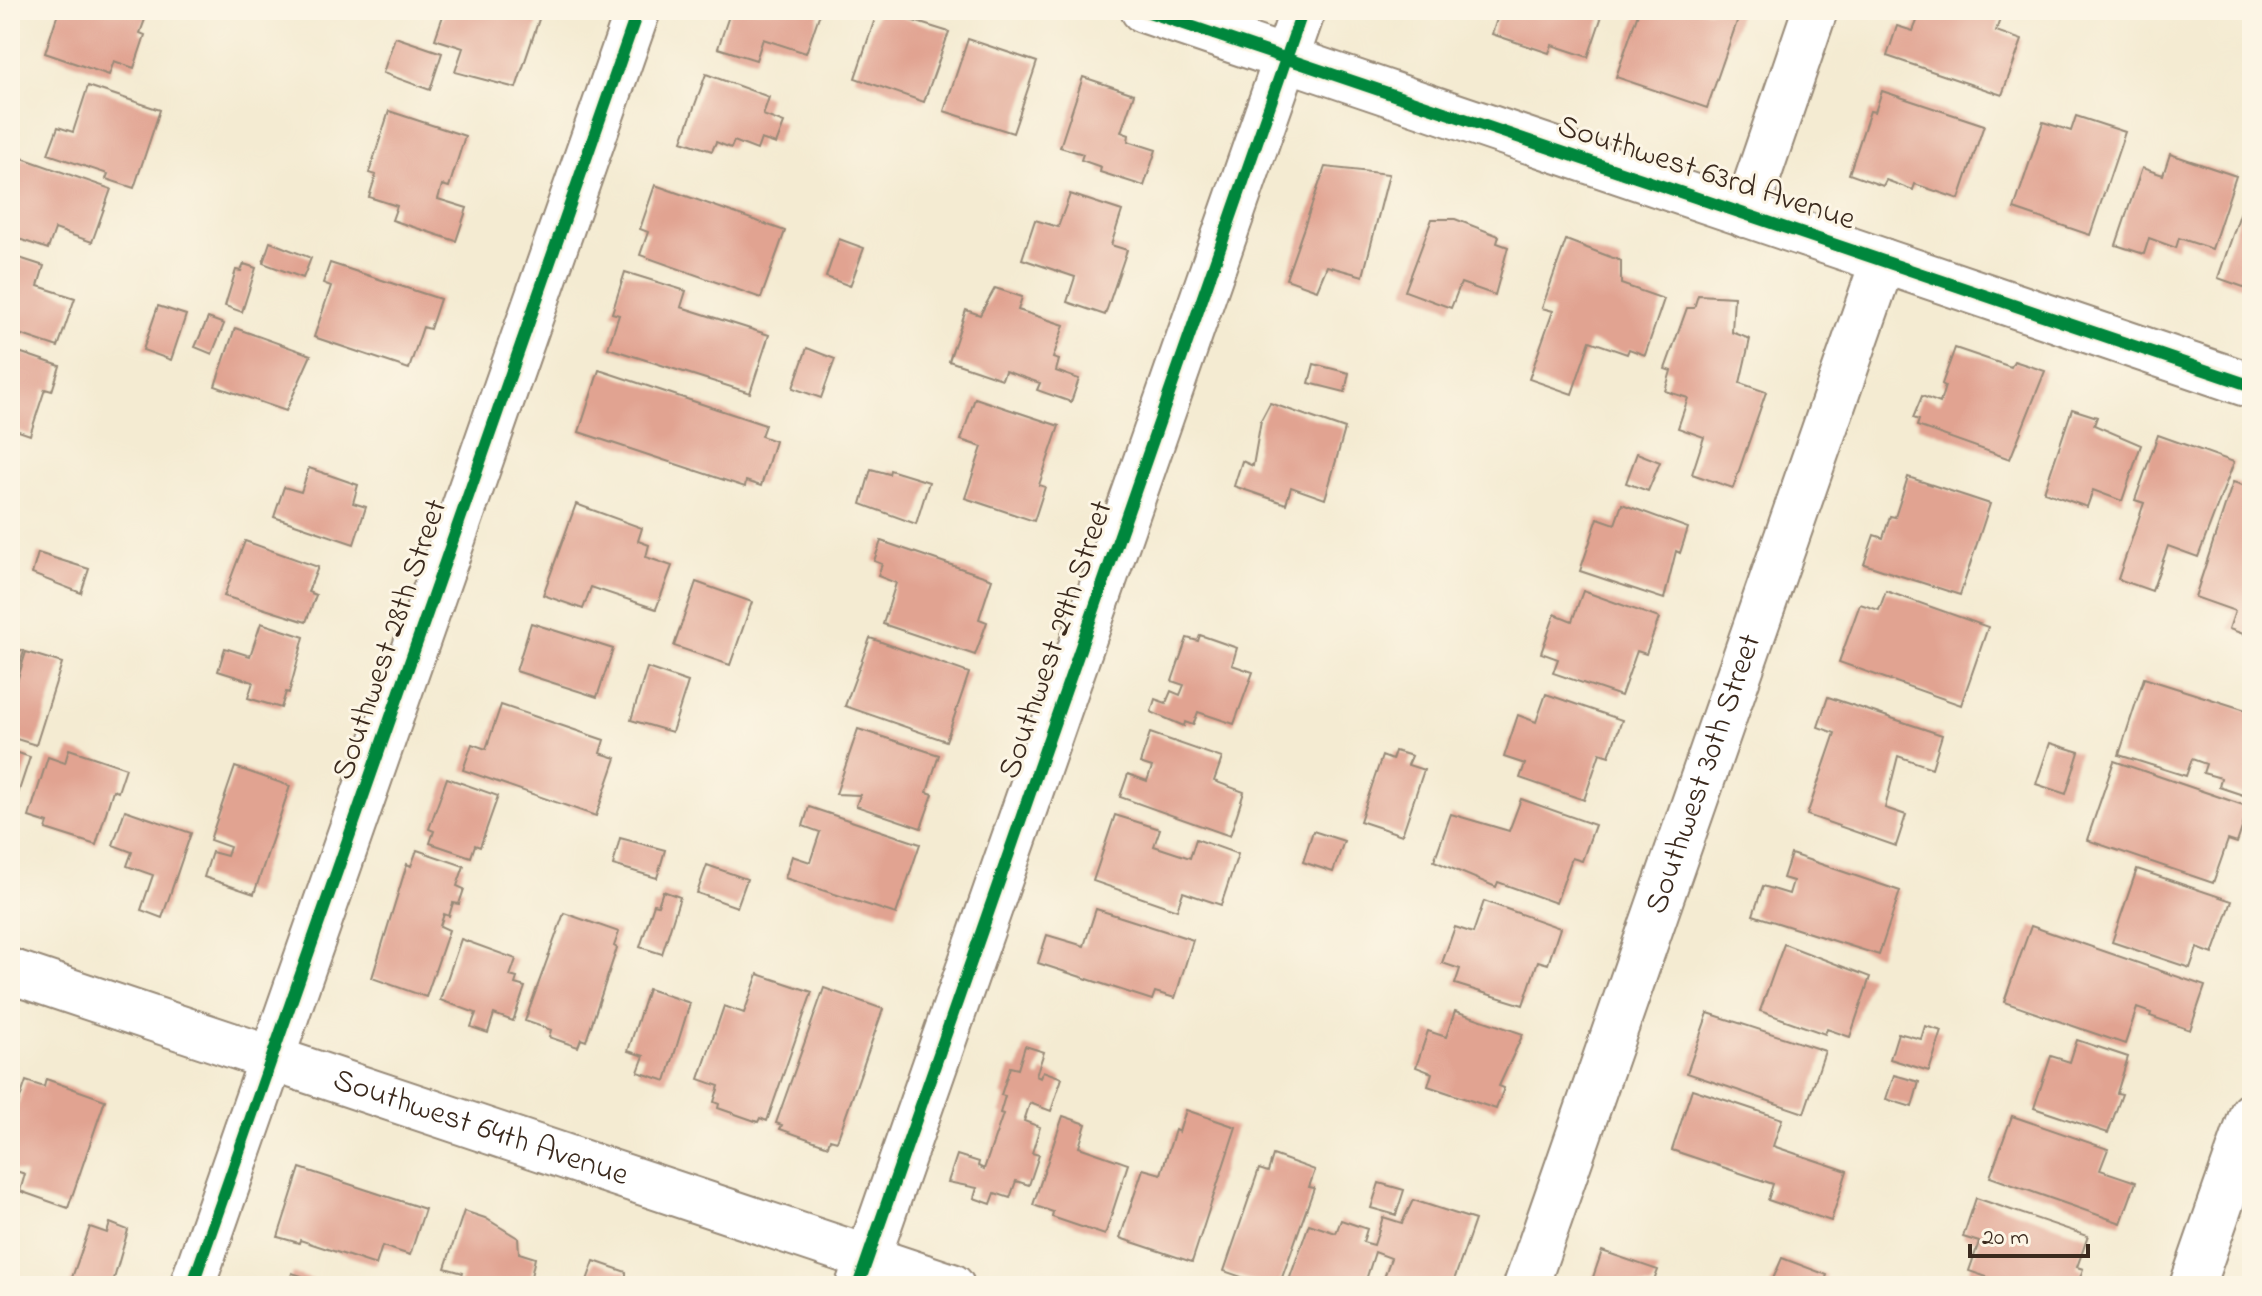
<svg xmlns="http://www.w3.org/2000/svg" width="2262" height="1296" viewBox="0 0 2262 1296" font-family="'Indie Flower',sans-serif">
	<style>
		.building { fill: #e1a391 }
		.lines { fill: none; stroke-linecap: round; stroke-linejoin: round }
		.minor-casing { stroke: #988a78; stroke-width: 48 }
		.minor { stroke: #fff; stroke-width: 44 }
		.cycleway-casing { stroke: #fcf5e5; stroke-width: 17 }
		.cycleway { stroke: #00873e; stroke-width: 12 }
		.labels { text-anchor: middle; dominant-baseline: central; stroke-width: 6; stroke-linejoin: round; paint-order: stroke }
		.street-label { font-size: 32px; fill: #3b2a1e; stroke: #fcf5e5 }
	</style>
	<rect width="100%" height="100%" fill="#fcf5e5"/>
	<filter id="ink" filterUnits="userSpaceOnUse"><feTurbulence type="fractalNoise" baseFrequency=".0125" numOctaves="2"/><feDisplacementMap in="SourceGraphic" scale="16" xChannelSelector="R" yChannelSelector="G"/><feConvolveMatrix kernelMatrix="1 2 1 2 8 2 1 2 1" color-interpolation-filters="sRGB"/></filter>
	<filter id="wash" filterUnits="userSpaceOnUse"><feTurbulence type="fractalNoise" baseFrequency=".006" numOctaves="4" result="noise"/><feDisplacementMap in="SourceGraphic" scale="32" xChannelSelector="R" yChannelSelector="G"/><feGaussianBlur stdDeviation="1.8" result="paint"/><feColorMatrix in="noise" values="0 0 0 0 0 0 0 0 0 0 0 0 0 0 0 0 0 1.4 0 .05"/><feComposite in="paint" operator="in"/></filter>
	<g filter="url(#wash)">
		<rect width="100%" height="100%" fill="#f4ebd2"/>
		<g id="blocks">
			<path class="building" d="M59,10H136L147,14L140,33L145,35L134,68L114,61L109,75L45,53Z
				M445,10H513L539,19L516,88L455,72L463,48L435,39Z
				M731,10H821L806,53L763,39L756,60L718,48Z
				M878,10L949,32L924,102L855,78Z
				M1416,10H1445L1442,19Z
				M1500,10H1604L1588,57L1552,45L1549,53L1492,34Z
				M1639,10H1741L1707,108L1616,77Z
				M1903,10H2003L1996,31L2022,40L2002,95L1887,56L1897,26L1913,31L1919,16Z
				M395,37L442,53L430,90L383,73Z
				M968,39L1037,62L1013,133L944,111Z
				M706,74L769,97L763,115L784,123L776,144L761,139L757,150L734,141L731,148L716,142L712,151L682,141Z
				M1083,77L1134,94L1121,132L1129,135L1128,141L1156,150L1144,186L1100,172L1101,167L1081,160L1083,154L1060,147Z
				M88,86L160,110L134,188L106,179L108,174L48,154L58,127L73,132Z
				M1882,91L1984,125L1959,199L1915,184L1913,190L1886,180L1883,186L1849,174L1870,111L1875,112Z
				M389,111L465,136L449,187L442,185L438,199L467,208L456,241L392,220L397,206L369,197L376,175L369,173Z
				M2076,116L2125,132L2090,235L2014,209L2043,122L2071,131Z
				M2170,154L2236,176L2212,249L2179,238L2176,248L2149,238L2144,254L2116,245L2142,168L2163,175Z
				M22,158L111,189L92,242L55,229L48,249L10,236V192Z
				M1325,167L1389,174L1363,276L1327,266L1317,290L1286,279Z
				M2251,182H2252V290L2218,278Z
				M655,185L785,231L761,298L640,255L648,232L640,229Z
				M1070,194L1122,211L1111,245L1127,250L1105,315L1067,302L1075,277L1022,259L1035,220L1058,227Z
				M1432,219H1455L1499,236L1497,243L1508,247L1495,295L1461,283L1451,308L1405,291Z
				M839,239L864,248L850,286L826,277Z
				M1566,240L1621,261V284L1664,299L1645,355L1629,349L1627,354L1590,341L1572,394L1529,379L1553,311L1542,308Z
				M270,242L311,258L303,278L263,263Z
				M10,255L44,266L38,286L75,298L58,347L10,331Z
				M330,263L440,299L430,329L423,327L409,369L314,337L331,286L323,283Z
				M244,264L256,268L242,312L225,306L236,270L241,271Z
				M625,272L686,291L681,307L769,335L750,393L608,348L619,315L612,313Z
				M995,288L1022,297L1018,310L1064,325L1053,358L1059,360L1056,371L1079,379L1071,402L1037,390L1040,383L1005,371L1002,379L949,361L966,310L980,315Z
				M1698,295L1734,297L1732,332L1750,339L1740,383L1766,392L1733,488L1692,474L1704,437L1678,428L1688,398L1665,391L1671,371L1665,369L1687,308H1694Z
				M158,306L186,315L171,360L143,350Z
				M208,318L224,324L212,354L195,347Z
				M235,328L311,355L286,411L215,386Z
				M807,348L835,359L821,398L793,388Z
				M1955,348L2011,367L2014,361L2045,371L2010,459L1917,426L1919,420L1913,418L1922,396L1940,403L1945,386L1942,384Z
				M10,349L60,366L52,391L45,389L30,435L10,428Z
				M1314,364L1349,373L1345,392L1309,383Z
				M599,370L765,425L761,436L775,441L761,486L746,481L745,487L579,432Z
				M975,398L1059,426L1039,485L1045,487L1034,521L965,498L982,447L961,440Z
				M1270,403L1345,429L1325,499L1291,487L1286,504L1234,486L1242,461L1253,466L1261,420Z
				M2072,409L2097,417L2094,425L2141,445L2122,501L2093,490L2087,507L2044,492Z
				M2158,435L2234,462L2198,557L2168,546L2152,591L2118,579L2144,503L2135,500Z
				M1637,453L1660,462L1648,491L1626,483Z
				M309,468L358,485L353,503L366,507L354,544L274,517L284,487L301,492Z
				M871,469L889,474L890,470L929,482L916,524L861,504Z
				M1908,477L1990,504L1960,595L1864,564L1874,535L1883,538L1890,516L1895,517Z
				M2233,482L2252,488V637L2229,629L2235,611L2195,597Z
				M576,504L642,528L638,541L649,545L646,557L672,566L656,609L591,587L583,609L543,595Z
				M1622,504L1688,528L1680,553L1676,551L1664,599L1580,571L1598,518L1615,524Z
				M245,541L318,567L308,592L316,595L306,622L224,596Z
				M881,541L992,579L979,619L987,622L975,655L883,624L896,583L878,576L882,564L874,561Z
				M38,553L89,569L81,593L32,574Z
				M696,582L752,602L730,665L674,646Z
				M1583,591L1659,618L1646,654L1637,651L1621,696L1553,673L1558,659L1541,653L1555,614L1572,621Z
				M1886,591L1988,627L1961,705L1839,662L1860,604L1879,610Z
				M261,623L304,637L289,693L286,692L281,708L248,698L253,682L218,671L225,648L250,656Z
				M531,623L613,649L597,697L516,671Z
				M1200,635L1237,648L1232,665L1253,672L1234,724L1198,712L1193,725L1185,722L1184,726L1151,712L1155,699L1166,703L1171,691L1180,695L1184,685L1172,681L1187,638L1198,641Z
				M870,638L969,673L946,741L845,706Z
				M10,647L24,651L14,683L10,682Z
				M26,652L62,663L36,745L10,737V704Z
				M647,668L688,682L672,732L631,720Z
				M2144,678L2252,712V798L2219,787L2221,778L2203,773L2206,764L2192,759L2186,776L2119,755Z
				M1546,694L1622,720L1609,756L1600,753L1584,800L1520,778L1525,764L1504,757L1518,715L1536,722Z
				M1828,697L1942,735L1932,768L1898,756L1885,808L1906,815L1896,846L1807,815L1835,733L1818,727Z
				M501,705L604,740L600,753L616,758L596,816L463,770L472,744L486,749Z
				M858,729L939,755L927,792L933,794L921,828L856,806L860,795L836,794Z
				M1150,733L1222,758L1214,781L1244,792L1230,836L1120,797L1128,774L1147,781L1152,767L1140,763Z
				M2050,743L2079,752L2066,794L2036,784Z
				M69,749L126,768L118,792L113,790L96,845L46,829L48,823L29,817L48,757L65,763Z
				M10,750L30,757L11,815H10Z
				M1395,751L1412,756L1408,765L1424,770L1402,835L1360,821L1382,756L1392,760Z
				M2114,761L2249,807L2237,843L2228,840L2213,883L2087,840Z
				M235,767L290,786L254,894L204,877L212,852L227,856L230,847L210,840Z
				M447,778L498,796L480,847L475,845L471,857L430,843L434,831L429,829Z
				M1521,799L1595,825L1582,861L1572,858L1556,903L1498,882L1496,887L1434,861L1451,814L1509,831Z
				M809,807L920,844L896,914L785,878L792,856L810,862L820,832L803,826Z
				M125,810L191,833L162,918L141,910L153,875L127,866L132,852L113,845Z
				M1115,815L1160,829L1154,846L1190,858L1196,839L1238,854L1221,905L1183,892L1177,910L1093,881Z
				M1313,831L1344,841L1333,872L1303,862Z
				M620,838L665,850L657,878L613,865Z
				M417,850L464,866L457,886L464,889L459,904L453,903L449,916L444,914L440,926L449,930L426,997L372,978L407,864L411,866Z
				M1791,854L1900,891L1879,955L1753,915L1763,886L1789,894L1793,881L1783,878Z
				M707,865L747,879L737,907L697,893Z
				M2137,869L2232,901L2213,954L2197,948L2190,968L2112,942Z
				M663,891L680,897L662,954L640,947L654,904L658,905Z
				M1484,901L1560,928L1548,964L1538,961L1523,1005L1455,984L1460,969L1442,963L1455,927L1473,933Z
				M1096,909L1193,940L1175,998L1155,992L1152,1000L1038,963L1047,935L1084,946Z
				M564,913L619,932L614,946L617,948L586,1041L581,1039L578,1047L549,1037L551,1030L525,1021Z
				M2031,926L2205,986L2190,1030L2150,1016L2151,1013L2137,1008L2125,1044L2004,1002Z
				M461,939L516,959L510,976L517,978L515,984L525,987L513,1021L494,1014L488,1033L471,1027L476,1013L440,1000Z
				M1784,944L1870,977L1850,1037L1827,1029L1825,1034L1760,1011Z
				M758,974L812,992L767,1121L760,1118L758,1122L718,1108L719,1104L714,1102L719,1086L699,1079L724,1006L744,1013Z
				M824,988L883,1009L837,1141L830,1139L828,1146L780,1129L782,1125L776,1123Z
				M648,989L690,1003L666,1081L638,1072L644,1056L628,1051Z
				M1455,1011L1523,1034L1499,1086L1504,1088L1496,1109L1428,1086L1432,1073L1416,1067L1428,1031L1446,1037Z
				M1708,1013L1825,1051L1804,1113L1687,1073Z
				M1925,1026L1942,1031L1929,1071L1890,1059L1898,1033L1921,1039Z
				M2077,1040L2128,1057L2117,1093L2122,1094L2108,1133L2034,1108L2051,1056L2070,1062Z
				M1025,1046L1044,1052L1036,1076L1040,1078L1043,1071L1062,1078L1051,1111L1030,1103L1024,1121L1040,1127L1032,1153L1039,1155L1029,1185L1016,1181L1010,1198L995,1193L991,1204L974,1198L977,1188L948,1182L957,1155L979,1162L978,1166L984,1169L1003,1114L1000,1113L1005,1096L1001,1095L1010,1067L1018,1069Z
				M1894,1075L1919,1082L1912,1107L1886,1099Z
				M46,1079L105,1100L68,1208L20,1191L25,1174L10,1169V1128L26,1081L44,1087Z
				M1692,1089L1782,1119L1773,1146L1847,1171L1831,1221L1768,1200L1773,1184L1672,1150Z
				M1186,1110L1236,1127L1192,1262L1120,1238L1143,1169L1161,1174L1175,1130L1179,1132Z
				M1063,1116L1086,1124L1079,1147L1128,1164L1105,1235L1052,1217L1053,1212L1033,1205Z
				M2012,1116L2108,1149L2100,1170L2136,1182L2121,1223L1990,1177Z
				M1273,1155L1315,1170L1309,1187L1314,1188L1279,1286H1267L1224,1271L1259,1169L1268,1172Z
				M300,1168L425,1209L410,1255L382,1246L376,1265L300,1240L299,1243L278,1237Z
				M1379,1183L1404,1190L1396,1215L1371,1208Z
				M1976,1198L2088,1236L2077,1267L2083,1269L2077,1286H2013L1969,1271L1979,1242L1963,1237Z
				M1413,1200L1475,1220L1452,1286H1381L1391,1258L1375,1252L1364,1286H1287L1309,1224L1336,1233L1341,1220L1367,1229L1363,1242L1374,1245L1383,1217L1402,1223Z
				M464,1211L485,1218L518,1238L519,1253L535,1258L529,1286H459L463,1273L445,1268Z
				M110,1223L128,1230L112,1286H69L90,1227L107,1233Z
				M1602,1251L1658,1270L1652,1286H1590Z
				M1782,1258L1827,1275L1823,1286H1770Z
				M594,1261L626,1272V1286H585Z
				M292,1273L317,1281L331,1286H288Z"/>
		</g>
	</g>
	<g filter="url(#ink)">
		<use href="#blocks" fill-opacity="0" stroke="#988a78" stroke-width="2"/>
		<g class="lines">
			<g class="minor-casing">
				<g id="minor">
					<path d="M1143,10L2252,386"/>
					<path d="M1745,215L1815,10"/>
					<path id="s1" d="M10,971L952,1286"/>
					<path d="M192,1286L638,10"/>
					<path d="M858,1286L1303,10"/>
					<path id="s2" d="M1526,1286L1883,261"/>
					<path d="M2192,1286L2252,1114"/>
				</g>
			</g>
			<use href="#minor" class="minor"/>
			<g class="cycleway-casing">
				<path id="cycleway" d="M1143,10L2252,386
					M192,1286L638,10
					M858,1286L1303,10"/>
			</g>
			<use href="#cycleway" class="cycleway"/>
		</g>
	</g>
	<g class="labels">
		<g class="street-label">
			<text transform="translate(1706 174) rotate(18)">Southwest 63rd Avenue</text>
			<text transform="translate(391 640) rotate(-71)">Southwest 28th Street</text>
			<text transform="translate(1057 640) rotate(-71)">Southwest 29th Street</text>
			<text stroke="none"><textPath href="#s2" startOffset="542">Southwest 30th Street</textPath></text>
			<text stroke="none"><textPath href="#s1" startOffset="496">Southwest 64th Avenue</textPath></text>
		</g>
	</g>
	<rect width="2262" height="1296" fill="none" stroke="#fcf5e5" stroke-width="40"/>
	<path d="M1970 1244v12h118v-12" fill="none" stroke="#3b2a1e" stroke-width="4"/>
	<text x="1982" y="1244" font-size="24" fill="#3b2a1e" stroke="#fcf5e5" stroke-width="6" paint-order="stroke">20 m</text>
</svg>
